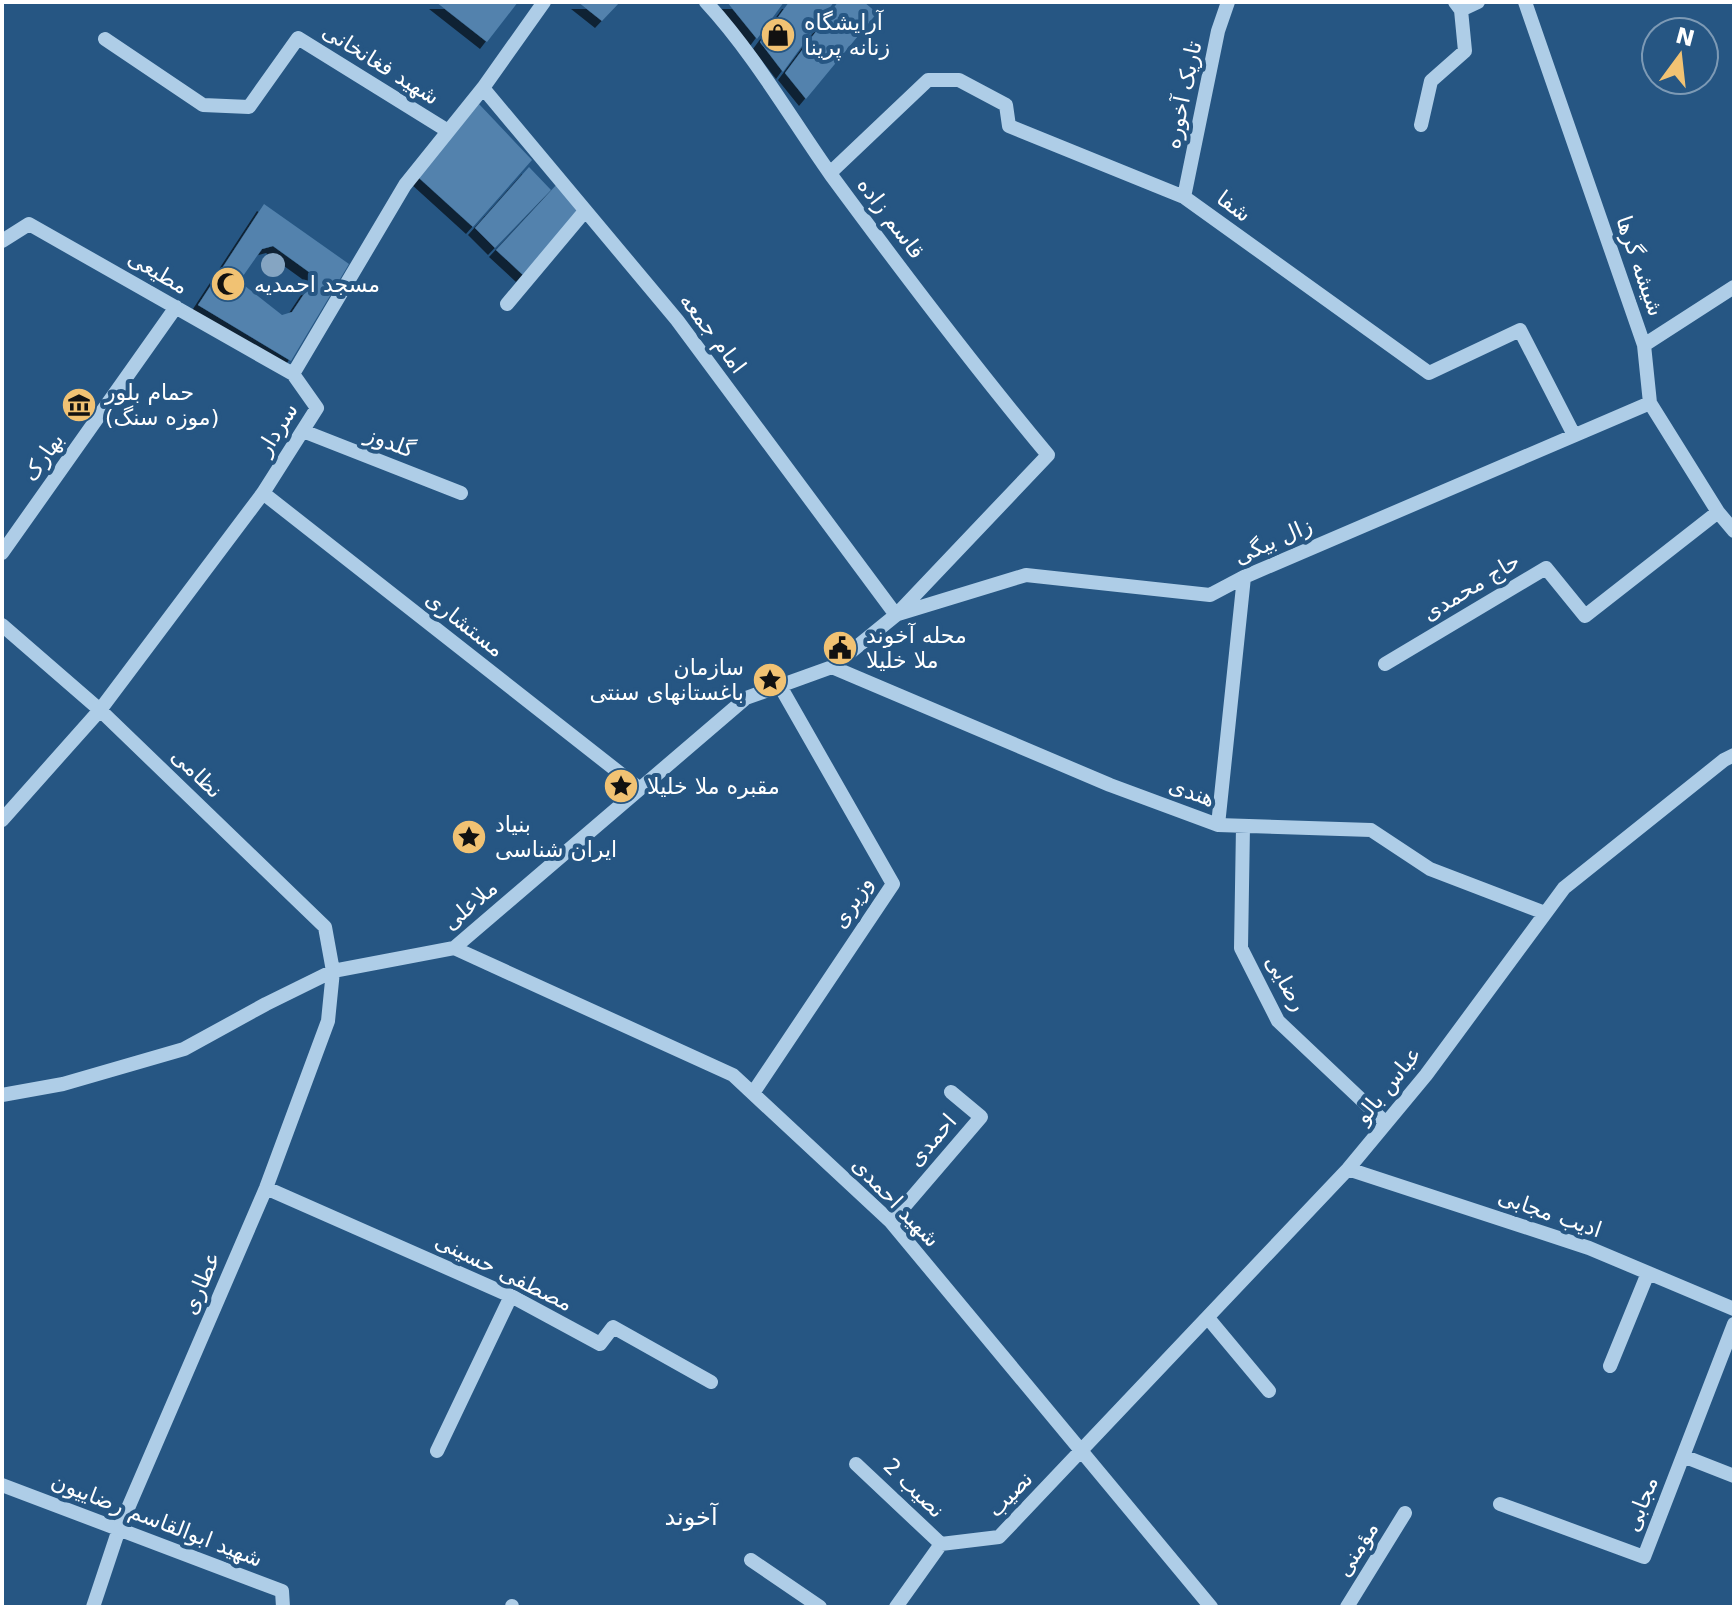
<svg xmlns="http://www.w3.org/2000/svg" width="1736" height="1609" viewBox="0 0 1736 1609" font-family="'DejaVu Sans',Vazirmatn,sans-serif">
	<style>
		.building { fill: #5282ad; fill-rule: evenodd; filter: url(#shadow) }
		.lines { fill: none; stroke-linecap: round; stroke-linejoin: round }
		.minor { stroke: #aecde7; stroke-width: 14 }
		.tree { fill: #85a5c2 }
		.labels { text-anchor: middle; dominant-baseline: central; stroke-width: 8; stroke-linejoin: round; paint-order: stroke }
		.poi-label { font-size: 22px; fill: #fff; stroke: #265683; text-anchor: start }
		.street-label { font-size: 22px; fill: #fff; stroke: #265683 }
		.neighbourhood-label { font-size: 24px; fill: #fff; stroke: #265683 }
	</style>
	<defs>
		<filter id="shadow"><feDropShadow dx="-7" dy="7" stdDeviation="0" flood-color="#0009"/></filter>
	</defs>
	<rect width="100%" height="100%" fill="#265683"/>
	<path class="building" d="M436,2H518L487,42Z
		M578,2H620L602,21Z
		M727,2H784L757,39Z
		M789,2H834L783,72L760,42Z
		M838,2H864L877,13L806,99L785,73Z
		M479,104L532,160L473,227L418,177Z
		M529,167L551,190L495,248L475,228Z
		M558,183L580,210L523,275L496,250Z
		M264,204L349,264L291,361L198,305ZM273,246L309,272L312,282L292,312L282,315L245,286L243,276L262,249Z"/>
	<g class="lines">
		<path class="minor" d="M1525,2L1644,345L1650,403L1718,512L1734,531
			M1461,10L1478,2
			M105,39L203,105L249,107L298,38L448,131
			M483,88L677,320L896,615
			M1421,125L1431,81L1465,51L1461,10L1455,2
			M830,173L928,80H959L1006,105L1009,126L1184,197L1429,373L1520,330L1574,435
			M1184,197L1218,31L1228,2
			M2,241L29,224L293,374L317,408L263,493L100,710L2,820
			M507,304L585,211
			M1644,345L1734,287
			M293,374L405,185L483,88L544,2
			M303,431L461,493
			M263,493L640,789
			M2,553L176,307
			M898,614L1026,575L1210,595L1244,577L1650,403
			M2,625L100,710L325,927L333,971L328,1021L266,1188L119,1529L93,1607
			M1385,664L1546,568L1585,616L1718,512
			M832,667L1110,785L1218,825L1371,830L1430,869L1545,913
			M1218,825L1244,577
			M1243,826L1241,948L1278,1021L1386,1123
			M454,948L733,1075L891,1222L1211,1607
			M753,1093L893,884L780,686
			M2,1095L63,1084L184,1049L266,1004L333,971L454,948L746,698L832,667L896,615L1048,455C972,364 901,270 831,175C790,117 754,54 706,2
			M1348,1169L1589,1248L1734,1309
			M266,1188L511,1296L600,1344L613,1327L711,1382
			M891,1222L981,1117L951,1092
			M1208,1318L1269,1391
			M1610,1366L1648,1273
			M437,1451L511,1296
			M1683,1456L1734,1476
			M856,1464L941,1544
			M2,1485L282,1591L283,1607
			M1500,1504L1644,1557L1734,1324
			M751,1560L820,1607
			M512,1607V1606
			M896,1607L941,1544L999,1537L1348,1169L1426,1075L1564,888L1724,760L1734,755
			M1347,1607L1405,1513"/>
	</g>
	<circle class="tree" cx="273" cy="265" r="12"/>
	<defs>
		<g id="shop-disc" transform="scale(1.8)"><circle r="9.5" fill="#f1c273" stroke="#265683"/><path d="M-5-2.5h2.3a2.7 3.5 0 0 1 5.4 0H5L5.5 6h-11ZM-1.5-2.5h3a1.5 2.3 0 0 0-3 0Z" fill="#111"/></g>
		<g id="mosque-disc" transform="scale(1.8)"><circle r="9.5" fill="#f1c273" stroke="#265683"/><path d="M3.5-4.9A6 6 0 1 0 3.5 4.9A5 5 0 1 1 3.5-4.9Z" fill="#111"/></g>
		<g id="museum-disc" transform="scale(1.8)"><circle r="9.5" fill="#f1c273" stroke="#265683"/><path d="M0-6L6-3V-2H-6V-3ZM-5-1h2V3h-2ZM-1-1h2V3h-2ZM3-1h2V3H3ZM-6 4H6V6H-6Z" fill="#111"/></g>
		<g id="civic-disc" transform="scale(1.8)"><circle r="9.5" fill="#f1c273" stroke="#265683"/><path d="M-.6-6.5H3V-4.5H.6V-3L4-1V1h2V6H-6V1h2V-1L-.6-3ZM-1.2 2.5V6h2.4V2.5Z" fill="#111"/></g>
		<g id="sight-disc" transform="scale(1.8)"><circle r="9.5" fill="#f1c273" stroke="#265683"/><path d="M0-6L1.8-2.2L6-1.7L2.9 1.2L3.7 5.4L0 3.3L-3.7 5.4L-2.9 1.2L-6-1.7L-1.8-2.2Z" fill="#111"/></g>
	</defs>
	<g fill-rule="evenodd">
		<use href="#shop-disc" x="778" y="35"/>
		<use href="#mosque-disc" x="228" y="284"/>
		<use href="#museum-disc" x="79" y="405"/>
		<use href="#civic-disc" x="840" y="648"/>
		<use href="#sight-disc" x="770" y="680"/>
		<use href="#sight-disc" x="621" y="786"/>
		<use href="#sight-disc" x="469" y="837"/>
	</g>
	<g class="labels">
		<g class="poi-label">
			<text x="804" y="22">آرایشگاه<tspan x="804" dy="25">زنانه پرینا</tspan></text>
			<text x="254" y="284">مسجد احمدیه</text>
			<text x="105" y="392">حمام بلور<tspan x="105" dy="25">(موزه سنگ)</tspan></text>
			<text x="866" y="635">محله آخوند<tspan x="866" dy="25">ملا خلیلا</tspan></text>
			<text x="744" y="667" text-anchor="end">سازمان<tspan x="744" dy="25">باغستانهای سنتی</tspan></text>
			<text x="647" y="786">مقبره ملا خلیلا</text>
			<text x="495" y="824">بنیاد<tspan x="495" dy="25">ایران شناسی</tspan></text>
		</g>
		<g class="street-label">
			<text transform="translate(381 64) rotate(32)">شهید فغانخانی</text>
			<text transform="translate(1183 95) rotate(-78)">تاریک آخوره</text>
			<text transform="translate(1234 206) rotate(36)">شفا</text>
			<text transform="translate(891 218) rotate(53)">قاسم زاده</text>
			<text transform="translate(1640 266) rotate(71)">شیشه گرها</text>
			<text transform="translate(158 272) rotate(30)">مطیعی</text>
			<text transform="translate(713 333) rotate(53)">امام جمعه</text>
			<text transform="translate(277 429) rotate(-58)">سردار</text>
			<text transform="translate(390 442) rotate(21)">گلدوز</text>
			<text transform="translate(43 457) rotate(-55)">بهارک</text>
			<text transform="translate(1273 541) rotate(-24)">زال بیگی</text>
			<text transform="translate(1471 587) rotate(-31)">حاج محمدی</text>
			<text transform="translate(465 624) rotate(38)">مستشاری</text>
			<text transform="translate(197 773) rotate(44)">نظامی</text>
			<text transform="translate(1192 792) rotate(20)">هندی</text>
			<text transform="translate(852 902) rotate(-58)">وزیری</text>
			<text transform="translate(470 905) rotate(-40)">ملاعلی</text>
			<text transform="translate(1286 983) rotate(60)">رضایی</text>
			<text transform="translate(1388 1085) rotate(-51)">عباس بالو</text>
			<text transform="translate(932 1140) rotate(-49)">احمدی</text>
			<text transform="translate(896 1202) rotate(46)">شهید احمدی</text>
			<text transform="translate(1550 1213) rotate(19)">ادیب مجابی</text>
			<text transform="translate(504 1272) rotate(26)">مصطفی حسینی</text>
			<text transform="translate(201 1283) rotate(-67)">عطاری</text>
			<text transform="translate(914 1488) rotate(44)">نصیب 2</text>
			<text transform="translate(1010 1494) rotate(-46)">نصیب</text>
			<text transform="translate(1641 1504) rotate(-69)">مجابی</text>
			<text transform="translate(157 1520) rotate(21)">شهید ابوالقاسم رضاییون</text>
			<text transform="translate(1357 1549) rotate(-58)">مؤمنی</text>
		</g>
		<g class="neighbourhood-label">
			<text x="691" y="1517">آخوند</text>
		</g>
	</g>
	<rect width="1736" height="1609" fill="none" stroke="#ffffff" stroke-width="8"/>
	<g transform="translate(1680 56) rotate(15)"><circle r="38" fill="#265683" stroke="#7d9ab5" stroke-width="2"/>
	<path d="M0-6L14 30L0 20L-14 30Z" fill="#f1c273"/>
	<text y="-12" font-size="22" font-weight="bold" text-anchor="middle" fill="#ffffff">N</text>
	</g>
</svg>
